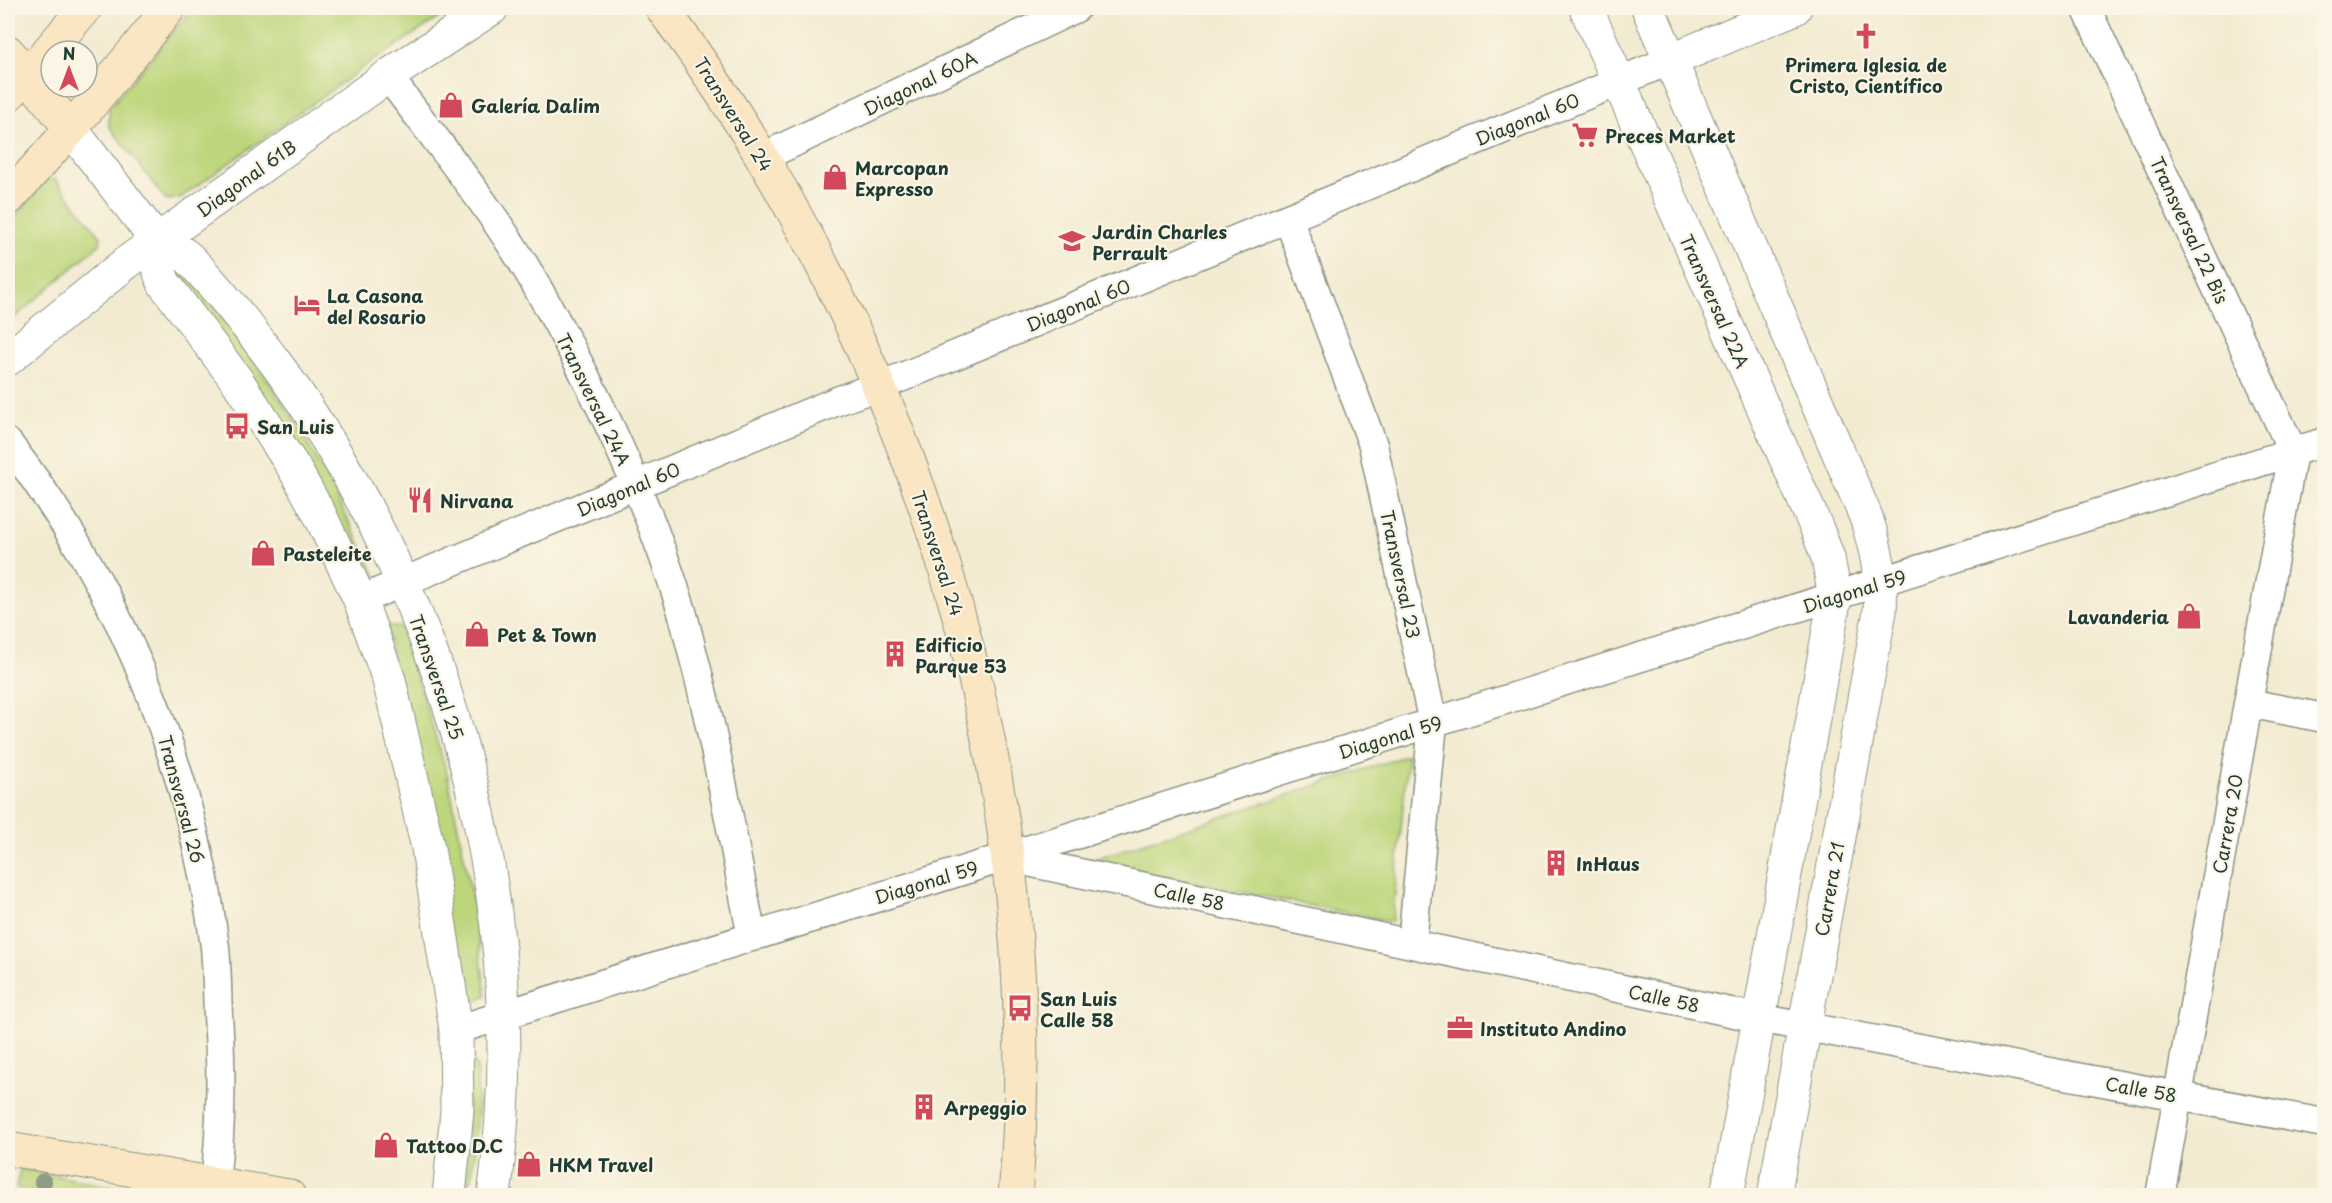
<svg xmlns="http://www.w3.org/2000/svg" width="2332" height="1203" viewBox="0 0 2332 1203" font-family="'Playpen Sans',sans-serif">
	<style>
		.green { fill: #bdd67b; stroke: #6e8a58; stroke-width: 1.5 }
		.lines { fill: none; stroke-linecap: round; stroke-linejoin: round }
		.minor-casing { stroke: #899482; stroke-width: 31 }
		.tertiary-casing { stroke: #899482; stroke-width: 35 }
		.secondary-casing { stroke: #899482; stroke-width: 35 }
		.minor { stroke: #fff; stroke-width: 28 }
		.tertiary { stroke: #fff; stroke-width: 33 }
		.secondary { stroke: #fbe6c3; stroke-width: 33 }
		.tree { fill: #909c82 }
		.labels { text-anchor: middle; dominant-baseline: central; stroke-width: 4.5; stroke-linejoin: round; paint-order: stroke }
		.poi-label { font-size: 18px; font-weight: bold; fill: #1f3d34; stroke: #fcf5e5; text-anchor: start }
		.street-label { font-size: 18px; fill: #1f3d34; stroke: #fcf5e5 }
	</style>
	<rect width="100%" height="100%" fill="#fcf5e5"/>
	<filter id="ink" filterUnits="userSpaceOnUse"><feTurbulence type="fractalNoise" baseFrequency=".0167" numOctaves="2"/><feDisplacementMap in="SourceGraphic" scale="12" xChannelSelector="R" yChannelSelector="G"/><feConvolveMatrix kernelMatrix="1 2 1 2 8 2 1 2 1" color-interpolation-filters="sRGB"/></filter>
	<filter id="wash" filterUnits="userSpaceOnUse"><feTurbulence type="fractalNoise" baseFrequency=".008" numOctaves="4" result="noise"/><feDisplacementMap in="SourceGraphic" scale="24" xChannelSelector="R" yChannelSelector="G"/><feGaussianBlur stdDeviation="1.35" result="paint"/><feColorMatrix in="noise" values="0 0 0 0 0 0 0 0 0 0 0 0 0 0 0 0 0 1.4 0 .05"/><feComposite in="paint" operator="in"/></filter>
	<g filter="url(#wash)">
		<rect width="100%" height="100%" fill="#f3ebd1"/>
		<path class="green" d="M193,8H454L374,60L180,198L166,200L109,126V108Z
			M55,179L101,237L100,244L8,323V225L47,180Z
			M173,257C226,321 278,388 318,462C340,502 360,544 380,584L366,592L164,262Z
			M386,625L401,628L447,773L473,902L486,995L473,1003L462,1000Z
			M1408,755L1392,922L1088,861Z
			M468,1061L474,1062L477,1068L478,1113L472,1178L467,1185Z
			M20,1169L149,1193L148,1195H54L16,1188Z"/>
	</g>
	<g filter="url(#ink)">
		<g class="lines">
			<g class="minor-casing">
				<path id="minor" d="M2086,8L2293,452
					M388,76C437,142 490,206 532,278C591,380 643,489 679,602C686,623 690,645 696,666C719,756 734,847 752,937
					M763,157L1076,8
					M1288,218L1373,445L1433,723L1412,944
					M8,443C123,592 190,760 215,947C217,969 217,992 218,1015C222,1075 222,1136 213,1196
					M360,600L837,401L900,378L1671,60
					M2248,703L2324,718
					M1009,858L1758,1018L2324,1123
					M456,1030L2324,442
					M2160,1196L2293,452"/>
			</g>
			<g class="tertiary-casing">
				<path id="tertiary" d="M1586,8L1817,529L1828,558L1835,597L1727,1196
					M1648,8L1866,517C1877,552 1882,574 1880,611L1774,1196
					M1671,60L1795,8
					M71,129L157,241L160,273L164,283L238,382L294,468L320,515L360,600L389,680L428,848L456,1030L457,1111L449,1196
					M157,241C165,245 177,249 185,255C193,261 200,271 207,278C233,307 257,338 280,369C450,604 534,907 494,1196
					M8,359L126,263L388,76L492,8"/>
			</g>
			<g class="secondary-casing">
				<path id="secondary" d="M662,8C911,342 1052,778 1015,1196
					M8,52L71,129
					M8,95L27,76L85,8
					M8,199L71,129L169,8
					M8,1149L289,1196"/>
			</g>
			<use href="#minor" class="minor"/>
			<use href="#tertiary" class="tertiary"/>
			<use href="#secondary" class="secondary"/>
		</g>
		<circle class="tree" cx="43" cy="1182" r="9"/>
	</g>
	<defs>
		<g id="church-bare" transform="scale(2.07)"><path d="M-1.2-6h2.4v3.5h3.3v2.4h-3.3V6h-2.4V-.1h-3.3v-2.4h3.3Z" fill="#d1495b" stroke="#fcf5e5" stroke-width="2.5" paint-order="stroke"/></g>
		<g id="shop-bare" transform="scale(2.07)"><path d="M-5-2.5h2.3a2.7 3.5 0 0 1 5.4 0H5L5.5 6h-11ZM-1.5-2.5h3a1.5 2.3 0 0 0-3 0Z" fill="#d1495b" stroke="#fcf5e5" stroke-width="2.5" paint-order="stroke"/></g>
		<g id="supermarket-bare" transform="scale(2.07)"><path d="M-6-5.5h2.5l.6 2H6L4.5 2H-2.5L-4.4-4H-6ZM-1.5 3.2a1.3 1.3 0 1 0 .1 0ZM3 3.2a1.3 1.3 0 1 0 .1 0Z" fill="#d1495b" stroke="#fcf5e5" stroke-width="2.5" paint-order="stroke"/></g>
		<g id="school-bare" transform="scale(2.07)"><path d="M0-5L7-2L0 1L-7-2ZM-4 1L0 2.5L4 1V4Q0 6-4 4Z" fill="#d1495b" stroke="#fcf5e5" stroke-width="2.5" paint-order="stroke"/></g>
		<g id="hotel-bare" transform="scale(2.07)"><path d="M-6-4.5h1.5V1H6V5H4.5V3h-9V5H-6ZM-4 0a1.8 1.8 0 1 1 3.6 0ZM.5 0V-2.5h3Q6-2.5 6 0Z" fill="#d1495b" stroke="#fcf5e5" stroke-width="2.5" paint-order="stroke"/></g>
		<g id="bus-bare" transform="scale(2.07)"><path d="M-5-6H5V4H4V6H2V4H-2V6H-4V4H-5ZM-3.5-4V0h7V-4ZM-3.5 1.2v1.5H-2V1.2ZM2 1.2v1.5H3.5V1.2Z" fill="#d1495b" stroke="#fcf5e5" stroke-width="2.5" paint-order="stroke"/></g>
		<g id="restaurant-bare" transform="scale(2.07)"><path d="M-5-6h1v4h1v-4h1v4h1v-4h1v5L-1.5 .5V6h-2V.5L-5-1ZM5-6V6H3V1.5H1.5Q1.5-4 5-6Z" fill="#d1495b" stroke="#fcf5e5" stroke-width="2.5" paint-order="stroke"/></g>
		<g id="building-bare" transform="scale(2.07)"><path d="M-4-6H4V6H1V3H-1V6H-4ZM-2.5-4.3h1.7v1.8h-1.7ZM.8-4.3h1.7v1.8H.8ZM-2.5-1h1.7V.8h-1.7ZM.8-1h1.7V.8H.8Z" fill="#d1495b" stroke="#fcf5e5" stroke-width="2.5" paint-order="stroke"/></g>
		<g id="office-bare" transform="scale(2.07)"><path d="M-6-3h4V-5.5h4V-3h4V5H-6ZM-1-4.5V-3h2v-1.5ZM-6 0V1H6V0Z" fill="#d1495b" stroke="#fcf5e5" stroke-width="2.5" paint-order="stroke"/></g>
	</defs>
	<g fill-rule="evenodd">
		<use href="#church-bare" x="1866" y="36"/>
		<use href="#shop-bare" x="451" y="105"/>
		<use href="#supermarket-bare" x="1585" y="135"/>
		<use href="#shop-bare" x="835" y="177"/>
		<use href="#school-bare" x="1072" y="241"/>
		<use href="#hotel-bare" x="307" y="305"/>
		<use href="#bus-bare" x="237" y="426"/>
		<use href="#restaurant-bare" x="420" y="500"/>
		<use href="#shop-bare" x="263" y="553"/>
		<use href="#shop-bare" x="2189" y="616"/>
		<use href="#shop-bare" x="477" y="634"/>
		<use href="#building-bare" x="895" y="654"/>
		<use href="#building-bare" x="1556" y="863"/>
		<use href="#bus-bare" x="1020" y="1008"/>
		<use href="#office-bare" x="1460" y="1028"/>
		<use href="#building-bare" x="924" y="1107"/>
		<use href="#shop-bare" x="386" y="1145"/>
		<use href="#shop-bare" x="529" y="1164"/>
	</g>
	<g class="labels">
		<g class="poi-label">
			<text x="1866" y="64" text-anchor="middle">Primera Iglesia de<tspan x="1866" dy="21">Cristo, Científico</tspan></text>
			<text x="471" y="105">Galería Dalim</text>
			<text x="1605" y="135">Preces Market</text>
			<text x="855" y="167">Marcopan<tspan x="855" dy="21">Expresso</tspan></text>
			<text x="1092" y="231">Jardin Charles<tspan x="1092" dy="21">Perrault</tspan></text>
			<text x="327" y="295">La Casona<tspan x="327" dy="21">del Rosario</tspan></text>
			<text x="257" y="426">San Luis</text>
			<text x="440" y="500">Nirvana</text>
			<text x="283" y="553">Pasteleite</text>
			<text x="2169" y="616" text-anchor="end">Lavanderia</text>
			<text x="497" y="634">Pet &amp; Town</text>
			<text x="915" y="644">Edificio<tspan x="915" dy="21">Parque 53</tspan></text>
			<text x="1576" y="863">InHaus</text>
			<text x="1040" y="998">San Luis<tspan x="1040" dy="21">Calle 58</tspan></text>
			<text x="1480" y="1028">Instituto Andino</text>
			<text x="944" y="1107">Arpeggio</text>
			<text x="406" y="1145">Tattoo D.C</text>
			<text x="549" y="1164">HKM Travel</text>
		</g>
		<g class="street-label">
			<text transform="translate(920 83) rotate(-26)">Diagonal 60A</text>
			<text transform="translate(734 114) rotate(58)">Transversal 24</text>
			<text transform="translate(1527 119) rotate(-22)">Diagonal 60</text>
			<text transform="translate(246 178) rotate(-36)">Diagonal 61B</text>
			<text transform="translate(2190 230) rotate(65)">Transversal 22 Bis</text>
			<text transform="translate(1715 301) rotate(66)">Transversal 22A</text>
			<text transform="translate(1078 305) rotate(-22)">Diagonal 60</text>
			<text transform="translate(594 399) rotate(64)">Transversal 24A</text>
			<text transform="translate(628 489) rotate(-23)">Diagonal 60</text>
			<text transform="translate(938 553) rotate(72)">Transversal 24</text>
			<text transform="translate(1401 574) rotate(78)">Transversal 23</text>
			<text transform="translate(1854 591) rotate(-17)">Diagonal 59</text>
			<text transform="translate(437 677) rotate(71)">Transversal 25</text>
			<text transform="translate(1390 737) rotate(-17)">Diagonal 59</text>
			<text transform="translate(182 799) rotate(75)">Transversal 26</text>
			<text transform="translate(2227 824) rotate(-80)">Carrera 20</text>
			<text transform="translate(926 882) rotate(-17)">Diagonal 59</text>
			<text transform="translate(1829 889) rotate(-80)">Carrera 21</text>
			<text transform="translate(1189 896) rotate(12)">Calle 58</text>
			<text transform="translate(1664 998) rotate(12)">Calle 58</text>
			<text transform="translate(2141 1089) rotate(10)">Calle 58</text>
		</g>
	</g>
	<rect width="2332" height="1203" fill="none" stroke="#fcf5e5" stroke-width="30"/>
	<g transform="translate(69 69)"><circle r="28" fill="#fcf5e5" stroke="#a4ab9e" stroke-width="1.5"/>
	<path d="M0-4.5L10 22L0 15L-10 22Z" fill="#d1495b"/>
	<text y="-9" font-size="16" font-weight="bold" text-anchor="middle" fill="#1f3d34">N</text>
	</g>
</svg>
